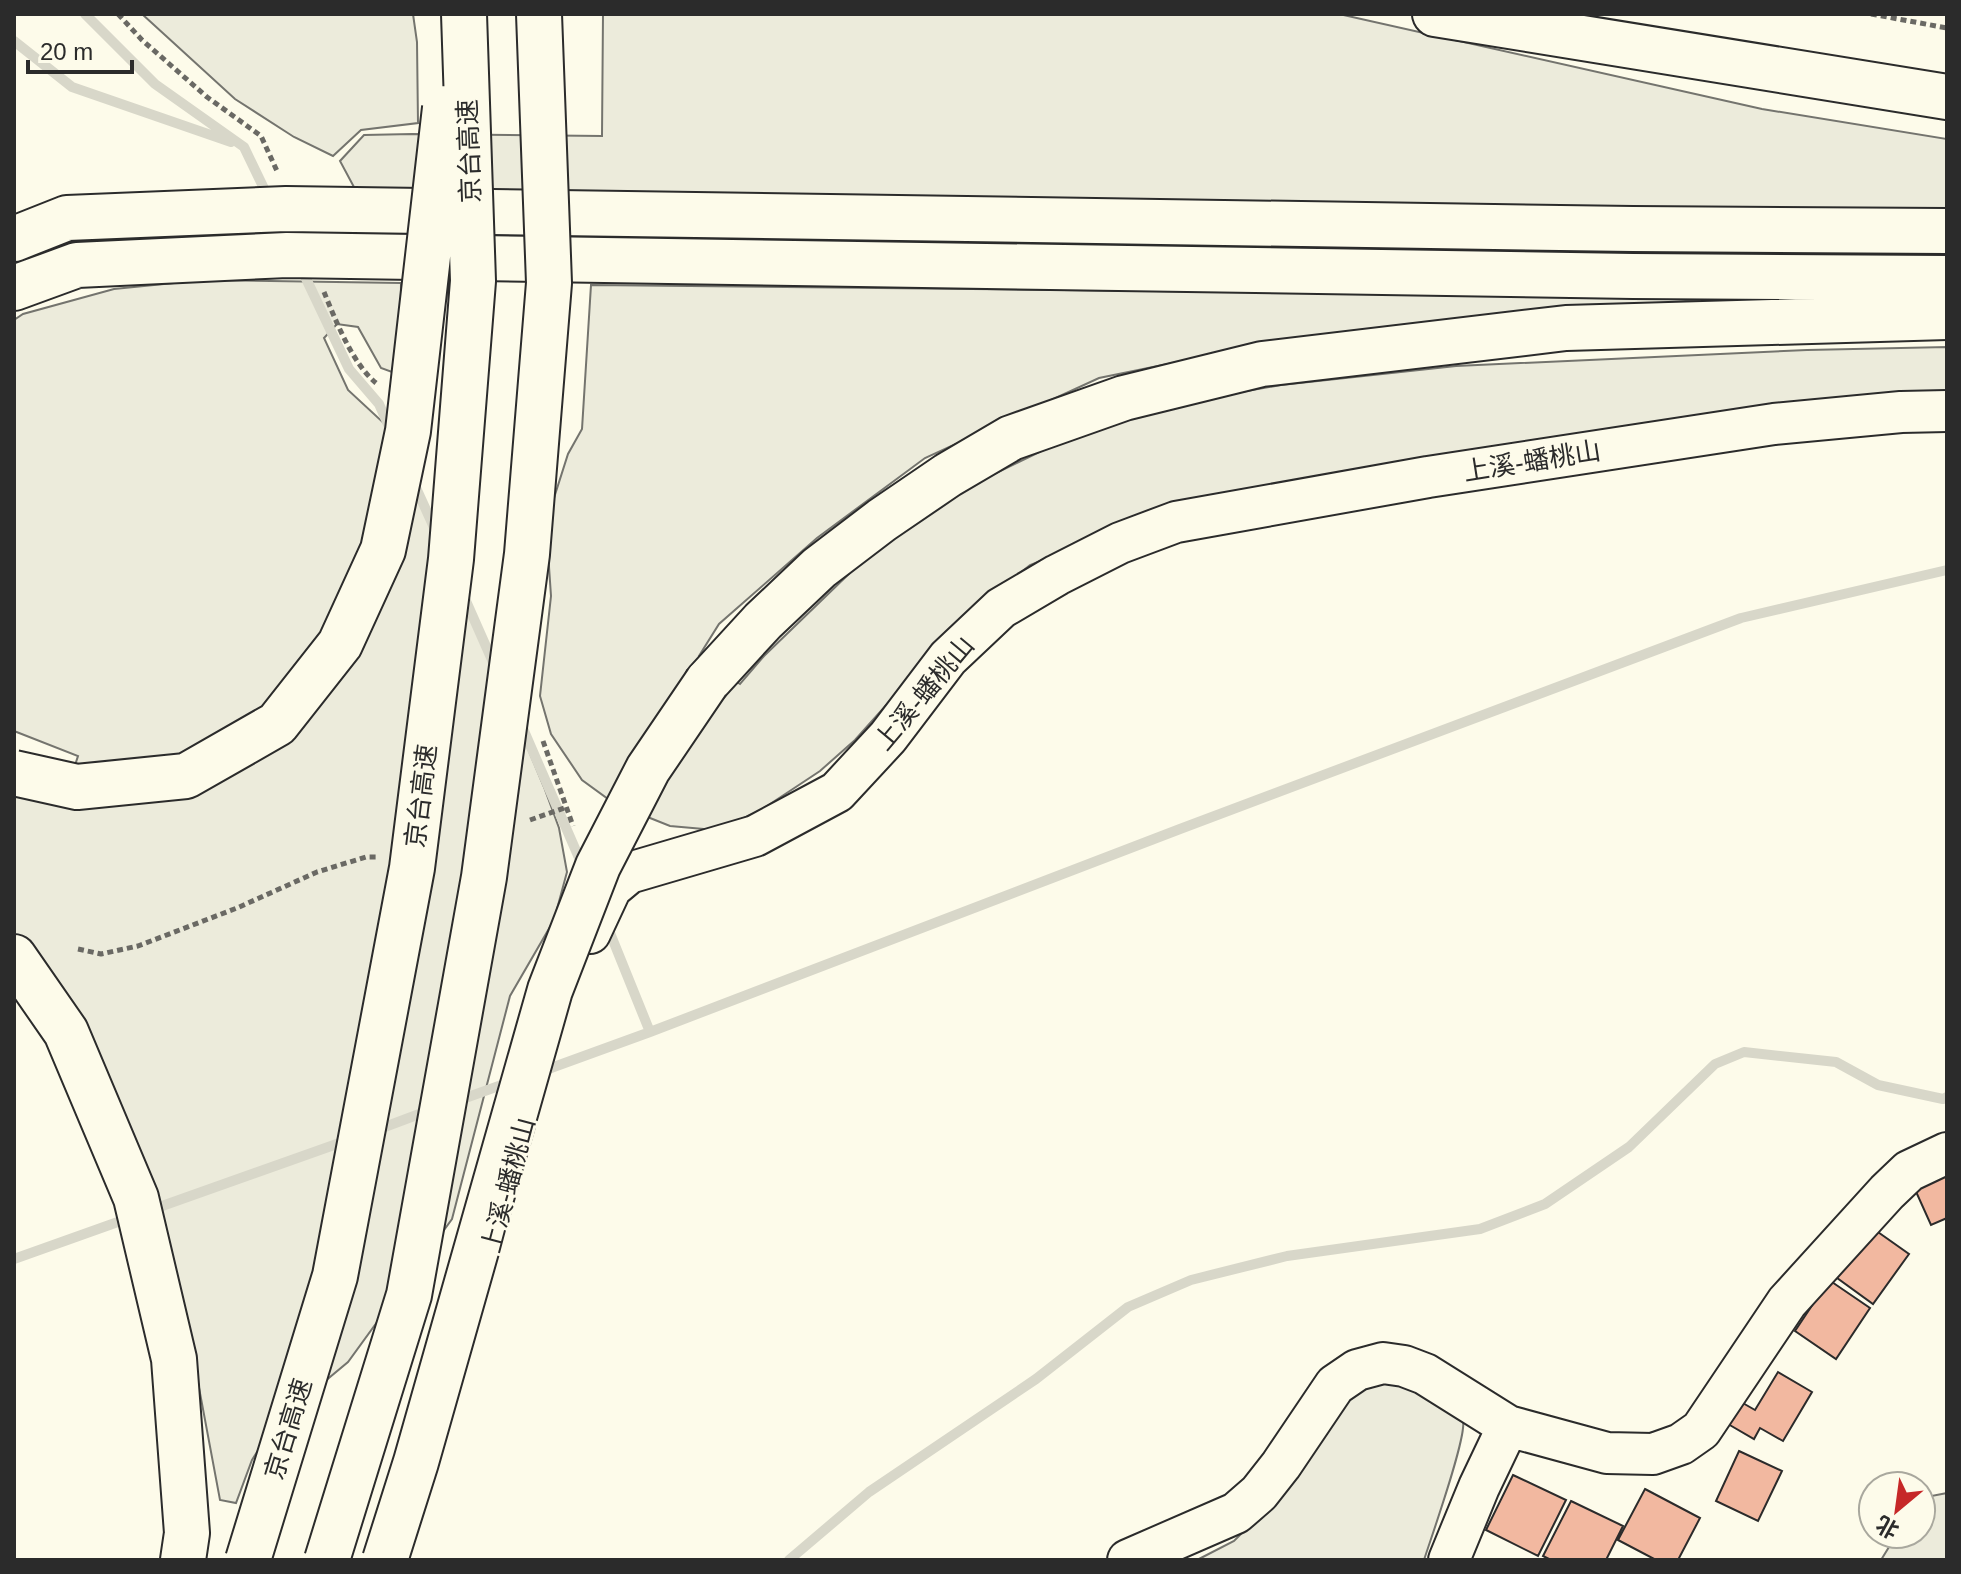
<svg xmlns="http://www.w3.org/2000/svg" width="1961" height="1574" viewBox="0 0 1961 1574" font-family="Helvetica,'Noto Sans SC',sans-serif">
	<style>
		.green { fill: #ecebdb; stroke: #74746e; stroke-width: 2 }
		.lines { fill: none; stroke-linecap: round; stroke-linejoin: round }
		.stream { stroke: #d8d7c9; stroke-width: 10 }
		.building { fill: #f2b8a0; stroke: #2b2b2b; stroke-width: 2 }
		.minor-casing { stroke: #2b2b2b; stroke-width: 44 }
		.highway-casing { stroke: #2b2b2b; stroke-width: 48 }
		.path { stroke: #6a6964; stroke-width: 5; stroke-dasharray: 6 4; stroke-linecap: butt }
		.minor { stroke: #fdfbea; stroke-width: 40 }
		.highway { stroke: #fdfbea; stroke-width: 44 }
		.highway-bridge-casing { stroke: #2b2b2b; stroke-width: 48; stroke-linecap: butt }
		.highway-bridge { stroke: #fdfbea; stroke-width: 44 }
		.labels { text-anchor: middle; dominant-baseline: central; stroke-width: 6; stroke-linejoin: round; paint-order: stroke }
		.street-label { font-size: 26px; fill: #2b2b2b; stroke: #fdfbea }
	</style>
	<rect width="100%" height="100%" fill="#fdfbea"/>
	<path class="green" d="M142,14H413L417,42L418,123L361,130L333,156L294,137L235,99Z
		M603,14H1339L1762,109L1947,139V215L355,189L340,161L364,135L412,134L602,136Z
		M204,280L401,283L400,371L392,372L381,368L358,327L337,324L324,338L348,390L387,426L435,526L544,787L559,828L567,872L554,920L510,996L452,1219L348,1362L276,1422L252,1460L236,1503L220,1500L194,1361L55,1037L14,988V789L64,799L78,756L14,731V320L23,314L114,289Z
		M591,285L1920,299L1290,339L1099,378L925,458L817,538L719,624L699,656L740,684L764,656L855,568L949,496L1060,442L1168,405L1281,385L1456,366L1807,350L1947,347V394L1170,509L1030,565L964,618L855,740L820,771L758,812L715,830L670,826L615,804L582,780L551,734L540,696L551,596L546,523L568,454L582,429Z
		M1416,1380C1428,1390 1458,1407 1463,1421C1467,1437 1431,1538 1424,1560H1197L1234,1541L1275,1500L1359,1382Z
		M1947,1493V1560H1881L1897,1534H1921V1498Z"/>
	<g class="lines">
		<path class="stream" d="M85,14L155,84L244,147L269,199
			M14,41L72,87L231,142
			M301,268L349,369L379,404L391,431
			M412,479L437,534
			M462,592L496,669
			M521,724L583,867
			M606,923L650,1032
			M540,1072L650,1032L1180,829L1741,618L1947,570
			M457,1101L510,1082
			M374,1131L430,1110
			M148,1211L348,1140
			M14,1259L129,1218
			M789,1560L869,1492L1036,1379L1128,1307L1191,1280L1287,1256L1480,1229L1545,1204L1629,1147L1715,1064L1744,1052L1836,1062L1878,1085L1943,1099L1947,1097"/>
	</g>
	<path class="building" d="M1947,1169V1218L1931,1225L1913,1185Z
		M1868,1225L1909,1254L1873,1304L1833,1275Z
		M1829,1280L1870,1308L1836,1359L1795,1331Z
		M1778,1372L1812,1392L1783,1441L1760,1428L1754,1439L1728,1424L1741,1402L1755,1410Z
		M1739,1451L1782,1471L1758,1521L1716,1501Z
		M1513,1475L1566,1500L1538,1556L1486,1530Z
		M1645,1489L1700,1518L1678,1560H1656L1618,1540Z
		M1571,1501L1623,1526L1606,1560H1551L1543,1556Z"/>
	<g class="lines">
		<g class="minor-casing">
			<path id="minor" d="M590,933L611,888L629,873L755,836L837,792L888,737L948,658L1001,608L1057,575L1120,543L1176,522L1428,477L1774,424L1901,412L1947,411
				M1128,1560L1236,1513L1259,1493L1281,1465L1335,1385L1357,1370L1383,1363L1404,1366L1425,1374L1508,1426L1607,1453L1653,1454L1681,1444L1701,1430L1787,1302L1887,1192L1909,1171L1947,1153
				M1449,1560L1479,1487L1508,1426"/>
		</g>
		<g class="highway-casing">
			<path id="highway" d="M1435,14L1947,97
				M14,239L67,218L286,209L1633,229L1947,231
				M14,288L77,265L287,255L1633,276L1947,278
				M707,682L763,621L819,568L882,520L948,475L1011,438L1124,398L1262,364L1566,328L1947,317
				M14,957L66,1032L136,1198L174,1359L187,1533L183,1560"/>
		</g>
		<path class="path" d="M118,14L142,40L207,97L261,136L277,171
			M1871,14L1947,28
			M324,292C336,321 352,363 376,383
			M543,741L573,826
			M530,820L567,807
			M78,949L101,954L138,946L237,908L317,872L366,857H377"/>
		<use href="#minor" class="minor"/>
		<use href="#highway" class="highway"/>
		<g class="highway-bridge-casing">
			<path id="highway-bridge" d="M14,773L77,787L186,776L277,724L340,644L383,550L408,431L445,108
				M248,1560L335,1276L412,868L451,559L473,281L464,14
				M327,1560L409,1295L484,877L527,554L549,283L539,14
				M385,1560L416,1462L550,990L598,866L648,769L707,682"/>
		</g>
		<use href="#highway-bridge" class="highway-bridge"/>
	</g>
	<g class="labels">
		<g class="street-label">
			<text transform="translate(469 151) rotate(-92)">京台高速</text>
			<text transform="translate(1532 461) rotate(-9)">上溪-蟠桃山</text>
			<text transform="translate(924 693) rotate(-50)">上溪-蟠桃山</text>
			<text transform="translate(421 796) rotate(-83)">京台高速</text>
			<text transform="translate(508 1185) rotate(-75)">上溪-蟠桃山</text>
			<text transform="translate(288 1429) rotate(-73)">京台高速</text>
		</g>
	</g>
	<rect width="1961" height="1574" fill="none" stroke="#2b2b2b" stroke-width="32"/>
	<g transform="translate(1897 1510) rotate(209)"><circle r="38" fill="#fdfbea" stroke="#a9a89e" stroke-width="2"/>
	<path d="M0-6L14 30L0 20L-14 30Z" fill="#c62828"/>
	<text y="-12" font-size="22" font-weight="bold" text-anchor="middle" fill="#2b2b2b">北</text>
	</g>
	<path d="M28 60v12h104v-12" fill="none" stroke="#2b2b2b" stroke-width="4"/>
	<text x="40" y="60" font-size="24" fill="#2b2b2b" stroke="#fdfbea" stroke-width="6" paint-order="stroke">20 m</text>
</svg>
